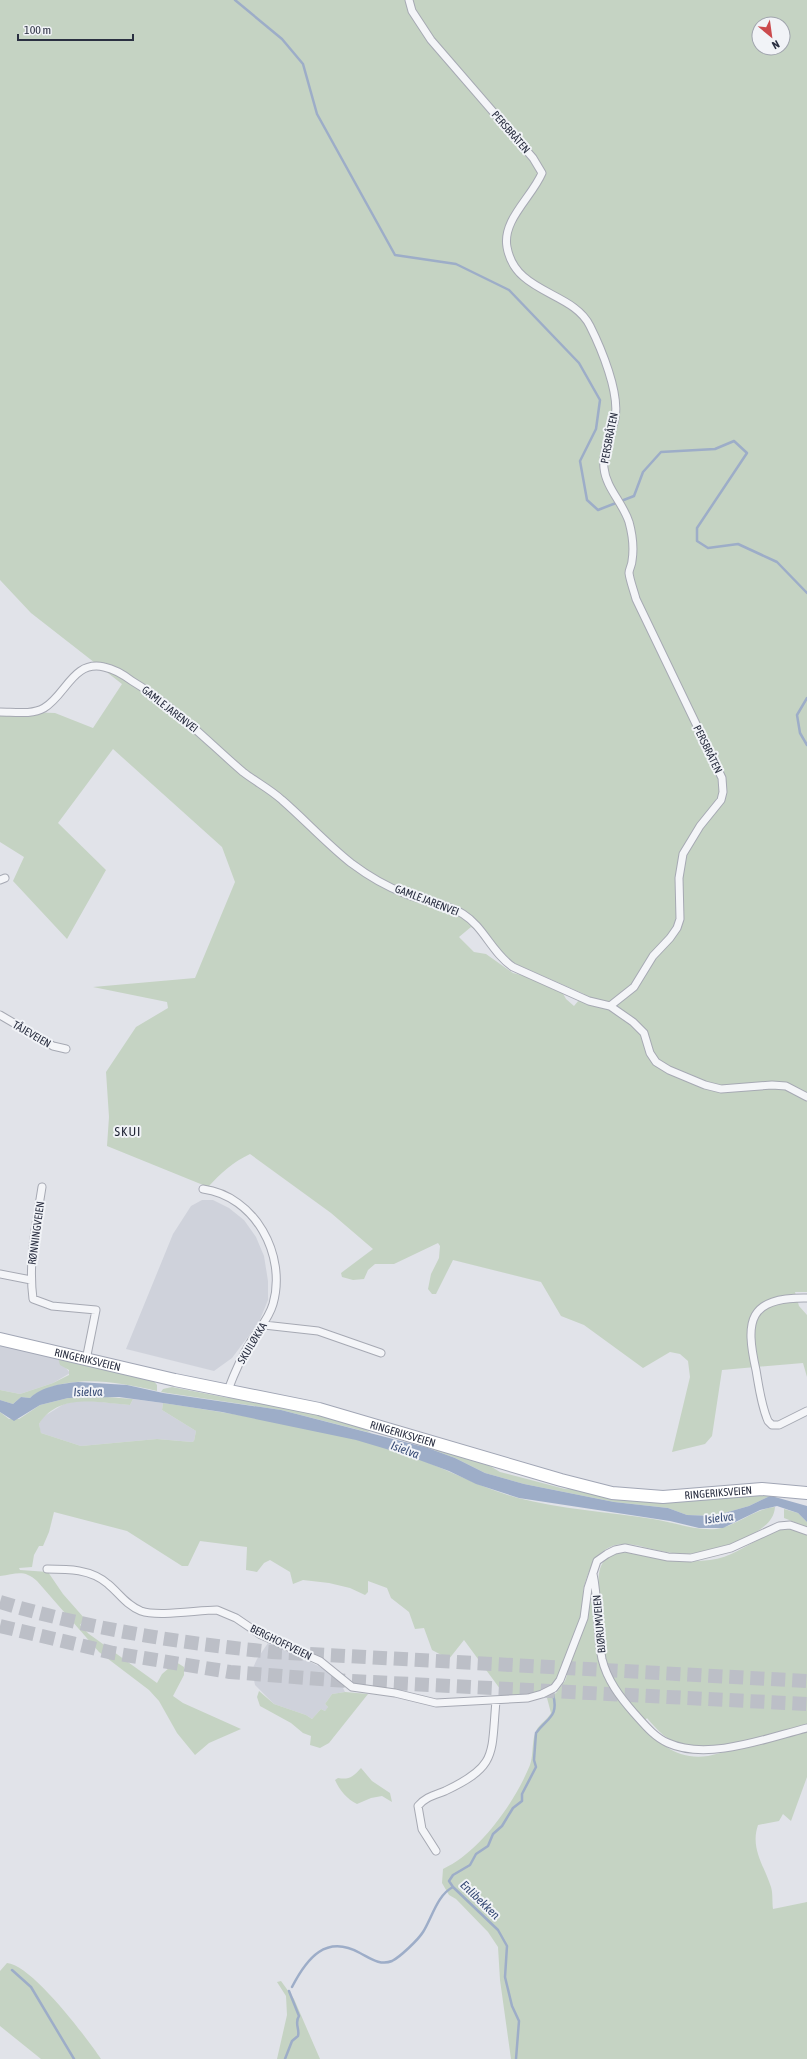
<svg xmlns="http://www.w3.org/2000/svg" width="807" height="2059" viewBox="0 0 807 2059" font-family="'Asap Condensed',sans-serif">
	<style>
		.built { fill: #cfd2db }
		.green { fill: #c5d3c3; fill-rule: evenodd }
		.water { fill: #9dadc8 }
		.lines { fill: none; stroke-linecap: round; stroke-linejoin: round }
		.stream { stroke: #9dadc8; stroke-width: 2.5 }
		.motorway-tunnel { stroke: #bcbfc7; stroke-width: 14; stroke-dasharray: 14 7; stroke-linecap: butt }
		.minor-casing { stroke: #a6a9b3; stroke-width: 9 }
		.primary-casing { stroke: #a1a6b5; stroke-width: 14 }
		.minor { stroke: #f4f5f8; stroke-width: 7 }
		.primary { stroke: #fff; stroke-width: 12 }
		.labels { text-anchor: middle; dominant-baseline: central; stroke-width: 4; stroke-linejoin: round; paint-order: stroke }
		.street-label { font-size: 11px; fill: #2a2f41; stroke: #f1f3f7 }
		.water-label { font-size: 12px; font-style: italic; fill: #354974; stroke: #f1f3f7 }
		.quarter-label { font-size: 13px; letter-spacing: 1px; fill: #1c2132; stroke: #f1f3f7 }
	</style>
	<rect width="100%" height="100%" fill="#e1e3e9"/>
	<path class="built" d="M202,1200H213L229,1208L244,1220L256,1237L264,1256L268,1281V1300L259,1322L232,1358L214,1371L126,1349L173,1234L191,1206Z
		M0,1343L58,1358L70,1373L53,1383L20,1394L0,1390Z
		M133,1399L163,1403L162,1410L196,1431L194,1441L192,1442L157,1439L81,1446L41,1433L40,1430L39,1424L43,1417L64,1404L77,1401H92L130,1405Z
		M268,1643L291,1652L322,1668L340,1682L345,1692L332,1694L325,1704L328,1707L327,1709L325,1711L321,1709L312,1719L306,1715L274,1704L255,1685L252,1670L257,1659Z"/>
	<path class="green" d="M0,0H807V1292H795L799,1306L807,1315V1377L803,1363L722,1370L712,1436L705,1444L672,1452L690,1377L688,1361L680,1354L670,1352L643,1368L584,1325L561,1316L541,1282L453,1260L436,1294H432L428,1289L431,1274L439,1258L440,1246L438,1243L394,1264H375L368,1270L364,1279L353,1280L342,1277L341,1273L373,1249L331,1213L250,1154C233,1162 221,1173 208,1187L107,1146L109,1117L106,1072L136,1027L168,1008L167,1002L93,987L195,978L235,882L222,847L113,749L58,823L106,870L67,939L13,881L24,857L0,842V711L55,713L93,728L122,684L31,613L0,580ZM759,24H783V48H759ZM471,927L492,940L503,955L516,964L584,994L574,1006L566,999L561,990L529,977L513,973L486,954L474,952L459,937Z
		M58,1358L152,1379L157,1385V1391C120,1383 82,1375 46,1389C40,1392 35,1393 30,1398L21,1397L13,1404L0,1400V1390L20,1394L53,1383L69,1375V1370L60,1365Z
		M172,1387C189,1390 206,1394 223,1397C232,1399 241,1398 250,1399C277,1403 351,1418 371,1433L281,1410L161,1392L163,1389Z
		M94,1396L133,1399L130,1405C99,1403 59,1392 39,1424L41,1433L81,1446L157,1439L192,1442L194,1441L196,1431L162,1410L163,1403C243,1415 325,1428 402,1453C442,1466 477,1487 518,1498C561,1509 608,1512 653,1519C673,1522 696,1531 716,1529C737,1526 754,1509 775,1507C774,1521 763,1528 751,1535C724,1549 696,1558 666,1552C649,1550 627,1539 610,1547C594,1554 586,1576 583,1592C583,1596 584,1600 584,1604C581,1618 566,1668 558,1679C556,1683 551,1687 547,1689C535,1695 519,1697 506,1697L464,1640L449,1659L432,1650L424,1628L415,1629L409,1612L391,1598L387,1588L368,1581V1592L365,1595L350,1588L329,1583L303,1580L293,1584L290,1572L270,1560L264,1563L257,1572L246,1570L247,1547L200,1541L188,1566H182L127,1531L54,1512L49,1532L43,1546H39L34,1555L32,1567L19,1568L20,1570L48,1572L63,1594L85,1619L80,1625L89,1634L157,1683L162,1674L176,1662L184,1667V1675L173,1696L183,1703L241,1729L209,1743L195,1755L177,1733L159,1701L149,1690L99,1652L37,1581C24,1569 16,1574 0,1576V1412L9,1419H19L40,1405L68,1398Z
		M428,1448L480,1460L500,1472L565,1489L770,1496L749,1506L714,1516L687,1515L668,1508L614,1502L524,1484L485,1473L455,1458Z
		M784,1509L798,1513L807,1522V1527L784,1518Z
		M786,1528L807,1534V1724C773,1733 717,1753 684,1745C668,1742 657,1730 647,1718L642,1724C662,1746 678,1760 708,1756L807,1732V1777L791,1821L783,1814L779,1821L758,1825C750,1849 764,1865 771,1887C773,1893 772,1902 773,1909L807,1902V2059H511L500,1980L498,1947L488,1932L456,1899L449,1895L442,1883L443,1869C480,1852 515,1802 530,1765C534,1753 531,1740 537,1729C540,1724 547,1720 551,1713L547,1698L556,1693L565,1681L583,1627L591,1586L599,1592C598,1578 597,1562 612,1555C629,1547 660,1560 679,1561C688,1562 700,1561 710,1560C738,1557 759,1534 786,1528Z
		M259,1691L274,1704L306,1715L312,1719L321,1709L325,1711L328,1707L325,1704L332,1694L345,1692L368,1694L329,1743L320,1748L310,1745L311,1736L303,1733L291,1723L260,1706L257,1697Z
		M361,1768L372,1781L390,1793L392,1802L382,1796L371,1798L357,1804C347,1799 340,1791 335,1780L338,1778C349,1780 353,1777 361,1768Z
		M7,1963C32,1965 87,2038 101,2059H41L0,2026V1971Z
		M281,1981L294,1999L320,2059H277L287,2015L286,1996L277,1982Z"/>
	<path class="water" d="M78,1382L127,1385L163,1393L281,1410L428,1448L455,1458L485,1473L524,1484L614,1502L668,1508L687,1515L714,1516L749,1506L770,1496L775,1497L807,1506V1522L798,1513L777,1506L760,1510L723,1528H699L670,1521L519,1498L476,1484L449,1471L403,1454L356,1440L222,1412L163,1403L119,1397L68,1398L40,1405L14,1421L0,1412V1400L13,1404L21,1397L30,1398C41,1387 63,1383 78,1382Z"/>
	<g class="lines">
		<path class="stream" d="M235,0L282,39L303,64L317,114L395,255L456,264L509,290L579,363L600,400L596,429L580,461L587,500L598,510L634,496L643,472L661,452L715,449L734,441L747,453L697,528V541L708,548L738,544L777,562L807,593
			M807,698L797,715L800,733L807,745
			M12,1970L31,1987L74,2059
			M292,1987C307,1958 326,1934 360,1953C370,1958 380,1966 392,1961C400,1957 418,1940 423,1932C432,1918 437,1895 453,1887
			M285,2059L292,2041L298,2036C300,2029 294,2023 299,2016L289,1991
			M516,2059L519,2021L512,2006L505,1977L507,1946L498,1930L453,1887L449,1881L453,1875L470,1865L476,1854L488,1846L493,1834L502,1826L513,1808L522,1801V1794L536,1767L534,1760L536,1733C548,1717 559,1717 553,1694"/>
		<path class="motorway-tunnel" d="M0,1602C89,1629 180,1643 272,1652L807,1681
			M0,1626L113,1653L230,1672L332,1680L807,1704"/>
		<g class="minor-casing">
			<path id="minor" d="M409,0L412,11L431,40L533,158L542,173C532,197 502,220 507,247C515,294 573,291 590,326C601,348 620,393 615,418C612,434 602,451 604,468C606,488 623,503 629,522C632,533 634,549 632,561C632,565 629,569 629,573C630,581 634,591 636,599L722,778L723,792L721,800L700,826L683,854L679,878L680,919L677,928L670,938L653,956L634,987L610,1006
				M0,712C14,712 32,715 44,708C66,695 73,660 104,667C114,669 124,675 132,681C174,706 207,741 243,772C256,782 270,789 282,800C305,820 327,844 351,863C367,875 387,887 406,894C425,902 446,903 463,914C484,927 492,953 513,967L589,1001L610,1006L633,1022L644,1033L650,1053L656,1062L669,1070L705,1085L721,1089L772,1085L786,1086L807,1097
				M0,880L5,878
				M0,1015L53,1046L66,1049
				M42,1187C36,1225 28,1261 33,1299L52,1306L96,1310L86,1360
				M203,1189C255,1196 287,1255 273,1304C268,1321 258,1329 250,1343C241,1358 234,1374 228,1390
				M0,1274L31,1280
				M807,1298C748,1297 745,1321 756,1370C759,1387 761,1405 768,1421L772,1425H779L807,1411
				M264,1325L318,1331L381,1353
				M47,1569C68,1569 91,1569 108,1584C119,1593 126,1605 141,1611C158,1617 198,1610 217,1610L236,1618L261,1635L320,1661L352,1687L395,1693L436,1703L528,1698L542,1694L554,1688L560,1680L584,1618L588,1588L597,1561L607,1554L615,1550L625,1548L668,1557L691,1558L731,1548L779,1526L790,1525L807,1531
				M593,1574C599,1602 596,1631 602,1659C607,1680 620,1697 634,1713C644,1724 654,1737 668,1743C708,1761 767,1738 807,1728
				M436,1851L422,1829L418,1806C425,1797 435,1795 445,1791C498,1766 491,1755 496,1701"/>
		</g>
		<g class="primary-casing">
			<g id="primary">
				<path id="s1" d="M0,1339L175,1380L319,1409L561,1480L612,1493L663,1497L762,1489L807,1493"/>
			</g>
		</g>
		<use href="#minor" class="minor"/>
		<use href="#primary" class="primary"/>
	</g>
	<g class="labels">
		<g class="street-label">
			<text transform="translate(511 132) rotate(49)">PERSBRÅTEN</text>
			<text transform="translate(609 438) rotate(-79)">PERSBRÅTEN</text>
			<text transform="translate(170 709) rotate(38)">GAMLE JARENVEI</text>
			<text transform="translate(708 749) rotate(64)">PERSBRÅTEN</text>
			<text transform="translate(427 900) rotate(21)">GAMLE JARENVEI</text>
			<text transform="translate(32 1034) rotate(30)">TÅJEVEIEN</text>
			<text transform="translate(36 1233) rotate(-82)">RØNNINGVEIEN</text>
			<text transform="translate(252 1343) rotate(-59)">SKUILØKKA</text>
			<text stroke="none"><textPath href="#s1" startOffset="90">RINGERIKSVEIEN</textPath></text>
			<text stroke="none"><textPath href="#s1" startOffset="414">RINGERIKSVEIEN</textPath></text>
			<text stroke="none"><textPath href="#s1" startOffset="738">RINGERIKSVEIEN</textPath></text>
			<text transform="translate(599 1624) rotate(-95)">BJØRUMVEIEN</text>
			<text transform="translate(281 1642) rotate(26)">BERGHOFFVEIEN</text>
		</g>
		<g class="water-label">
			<text transform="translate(88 1392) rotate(-1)">Isielva</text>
			<text transform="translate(405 1450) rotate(20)">Isielva</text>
			<text transform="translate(719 1518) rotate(-7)">Isielva</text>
			<text transform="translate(480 1900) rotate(44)">Enlibekken</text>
		</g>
		<g class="quarter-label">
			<text x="128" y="1131">SKUI</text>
		</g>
	</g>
	<g transform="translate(771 36) rotate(151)"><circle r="19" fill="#f1f3f7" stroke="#a1a5ae"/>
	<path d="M0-3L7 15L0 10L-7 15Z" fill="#cb4a4d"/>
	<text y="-6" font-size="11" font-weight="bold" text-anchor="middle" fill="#2a2f41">N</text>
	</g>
	<path d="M18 34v6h115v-6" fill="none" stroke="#2a2f41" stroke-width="2"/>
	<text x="24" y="34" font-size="12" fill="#2a2f41" stroke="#f1f3f7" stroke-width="3" paint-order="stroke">100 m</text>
</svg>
